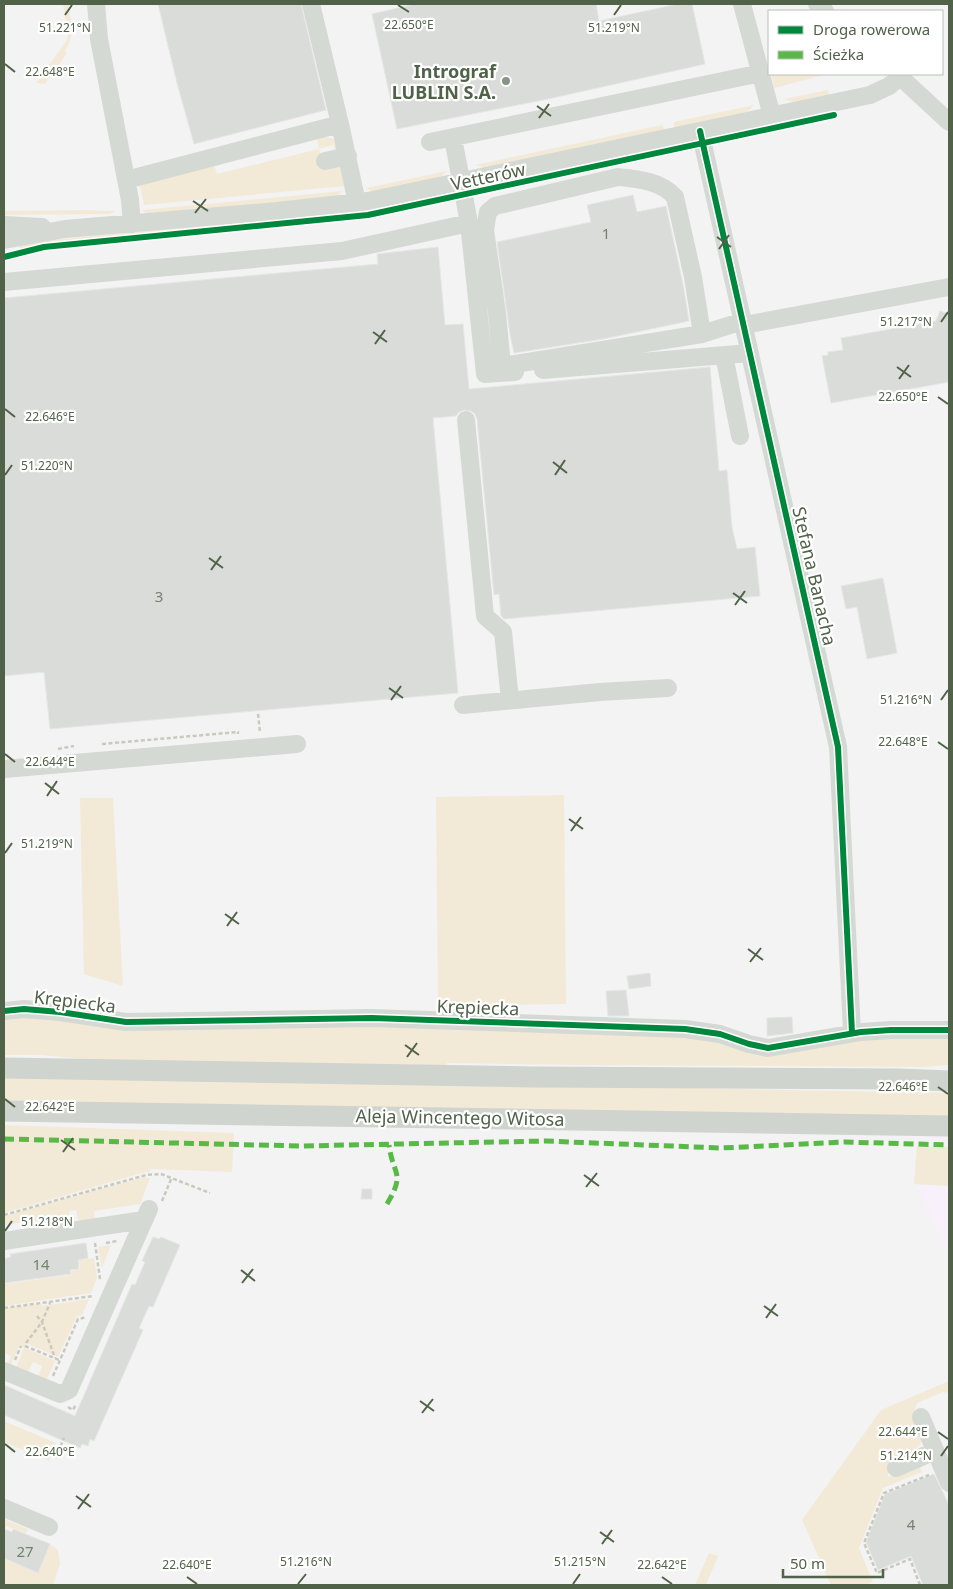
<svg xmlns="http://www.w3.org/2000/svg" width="953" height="1589" viewBox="0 0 953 1589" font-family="'Noto Sans',sans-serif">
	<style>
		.commercial { fill: #f8f0fa }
		.green { fill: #f3e9d7 }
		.building { fill: #d9dcd9; stroke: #e5e6e5 }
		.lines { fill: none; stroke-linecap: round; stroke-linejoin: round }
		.path { stroke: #cac9be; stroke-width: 2.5; stroke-dasharray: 4 2.5; stroke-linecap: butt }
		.minor { stroke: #d5d9d4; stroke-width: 18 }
		.major { stroke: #cfd4ce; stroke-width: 21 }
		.quiet { stroke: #58b947; stroke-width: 5; stroke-dasharray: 10 5; stroke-linecap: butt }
		.cycleway-casing { stroke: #fff; stroke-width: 9 }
		.cycleway { stroke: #00873e; stroke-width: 6 }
		.ticks { fill: none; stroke: #506248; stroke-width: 2 }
		.poi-dot { fill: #899584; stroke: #fff; stroke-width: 2 }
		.labels { text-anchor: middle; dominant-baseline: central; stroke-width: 4.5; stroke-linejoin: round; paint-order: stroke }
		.number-label { font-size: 15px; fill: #74826e }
		.poi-label { font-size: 18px; font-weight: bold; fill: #506248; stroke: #fff; text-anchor: end }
		.street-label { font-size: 18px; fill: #506248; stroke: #fff }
		.ticks-label { font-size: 12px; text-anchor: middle; fill: #506248; stroke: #fff; stroke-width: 4.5; stroke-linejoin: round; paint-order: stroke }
	</style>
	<rect width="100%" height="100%" fill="#f3f3f4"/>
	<path class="commercial" d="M917,1185L949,1186V1258Z"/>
	<path class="green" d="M63,4H68C71,23 76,34 65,51L67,53L45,84L36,83L67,40L68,34Z
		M771,74H828L774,88Z
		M828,90L829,95C815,99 798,106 784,99Z
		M754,105L747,112L674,129V122Z
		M832,110L833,114L720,138L722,135Z
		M662,125L665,130L488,168L475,165Z
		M326,137L334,139L340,154L336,155L333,145L319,149L324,165L341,161L345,186L144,205L140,186L141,184L214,165L217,174L319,149L317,139Z
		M667,145L668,149L478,189L482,185Z
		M447,171L439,178L373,192L366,188Z
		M343,191L335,197L235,207L146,213L142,210Z
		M443,193L449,195L377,210L332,216L54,244L21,250L19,246L42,241L223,223Z
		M83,210L116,211L109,214L4,215V211Z
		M564,795L566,1004L438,1006L436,797Z
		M80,798H113L123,986L84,974Z
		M4,1015L697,1033L736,1042L949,1033V1065L921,1067L577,1065L447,1063L446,1069L102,1061L42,1055H4Z
		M4,1075L949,1093V1118L4,1103Z
		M4,1125L234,1133L232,1172L150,1169L149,1172L142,1173L4,1213Z
		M917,1146L949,1147V1186L914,1184Z
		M144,1177L150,1178L140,1204L94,1211L95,1221L79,1224L76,1210L69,1211L70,1220H67L66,1216L4,1225V1216Z
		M111,1245L102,1268L98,1247Z
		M94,1258L97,1278L91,1293L4,1306V1284L71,1275V1271L80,1269L79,1260Z
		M89,1299L82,1315L77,1316L58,1357L26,1343L25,1348L55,1361L47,1379L38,1377L42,1366L33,1362L28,1372L16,1368L24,1348L19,1346L10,1367L7,1365L11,1356L4,1353V1308L42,1304V1306Z
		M949,1381V1393L943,1392L917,1403L914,1411C919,1425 930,1443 912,1451C906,1454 899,1456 894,1461L887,1477L919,1464L922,1472L883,1488L859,1548L873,1582L865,1585H831L802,1520L881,1410Z
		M4,1421L56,1443L49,1461L4,1442Z
		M4,1519L28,1529L26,1533L6,1526L5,1528L4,1527Z
		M50,1544L58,1550L60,1564L53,1585H4V1558L38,1573Z
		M709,1553L718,1556L706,1585H695Z"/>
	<path class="building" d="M158,4H301L326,110L194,144L177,83Z
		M415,4H596L599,21L678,4H692L705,64L548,99L397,129L372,14Z
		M633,195L637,212L666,206L683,284L689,321L603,339L514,353L510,334L497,242L591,222L587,205Z
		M438,247L445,325L463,324L469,389L710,367L719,471L727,470L732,527L737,549L755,547L760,596L504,619L501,616L499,594L494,595L477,419L475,414L471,411L464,410L459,412L456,416L433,418L458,693L50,729L44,672L4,676V298L378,264L377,254Z
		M940,311L949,314V382L831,403L822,356L828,355V352L843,350L841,338L936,321Z
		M883,578L897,653L867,659L857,607L846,609L841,586Z
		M650,973L651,986L629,989L627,976Z
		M626,990L629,1016H608L606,991Z
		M792,1017L793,1033L767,1036V1018Z
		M362,1189H372V1199H361Z
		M153,1237L159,1239L161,1237L180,1245L153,1307L149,1306L139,1328L143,1330L94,1441L90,1439L88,1446L82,1444L80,1448L4,1415V1385L75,1416L132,1284L135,1285L145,1262L142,1261Z
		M86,1243L88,1258L78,1260L79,1269L70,1270L71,1274L4,1283V1259L11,1257L10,1254Z
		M934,1474L949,1505V1585H923L911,1556L878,1570L866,1542L885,1494Z
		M4,1529L12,1532L13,1529L50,1544L38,1573L4,1558Z"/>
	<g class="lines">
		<path class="path" d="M258,714L260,732
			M102,744L238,732V734
			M58,749L74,746
			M162,1201L172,1177
			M4,1215L146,1175L161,1174L210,1193
			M95,1243L100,1279
			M106,1243L117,1241L116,1242
			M4,1308L93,1296
			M37,1316L42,1322L55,1358
			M26,1343L42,1322L50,1303
			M25,1346L59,1360
			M15,1360L21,1346
			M53,1376L78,1319L83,1318L84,1317
			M68,1407L73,1410L76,1404
			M55,1458L64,1438
			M920,1585L910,1559L877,1573L864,1543L884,1493L929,1475"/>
		<path class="minor" d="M96,4L99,39L130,200L132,224
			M311,4L340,124L357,203
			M742,4L772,116
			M817,4L825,11
			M897,74L949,122
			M700,131L838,747L852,1033
			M453,138L469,223L485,374L515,372
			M430,142L761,73
			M325,161L348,156
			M618,177C638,179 661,181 675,197L693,277L702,334L502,366L497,313L485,230L488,212L495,206Z
			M126,180L340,124
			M4,225L42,227
			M4,240L65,229L277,211L368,201L870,95L889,86L900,77
			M4,282L342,251L469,223
			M744,325L949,287
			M702,334L743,321
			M724,355L740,436
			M543,370L750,353
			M466,420L485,616L503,632L510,700
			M463,705L600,692L668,688
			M4,769L297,744
			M4,1011L24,1009L60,1012L126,1022L372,1018L685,1029L720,1034L749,1044L768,1048L861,1032L891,1030H949
			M4,1241L144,1220
			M4,1371L60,1394L69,1390L149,1209
			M921,1417L949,1483
			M896,1468L935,1451
			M4,1508L49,1527"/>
		<path class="major" d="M4,1068L535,1077L899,1079L949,1081
			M4,1111L949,1126"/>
		<path class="quiet" d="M4,1139L301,1146L545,1141L721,1148L845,1142L949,1145
			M387,1204C406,1172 393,1176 389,1145"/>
		<g class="cycleway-casing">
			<path id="cycleway" d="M700,131L838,747L852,1033
				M4,257L44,247L368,215L834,115
				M4,1011L24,1009L60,1012L126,1022L372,1018L685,1029L720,1034L749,1044L768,1048L861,1032L891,1030H949"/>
		</g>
		<use href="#cycleway" class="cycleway"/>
	</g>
	<path class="ticks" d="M398,5L409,12M65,15L72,5M614,15L621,5M5,64L15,72M537,106L551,116M539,118L549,104M193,201L208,211M195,213L206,199M717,237L731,247M719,249L729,235M941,322L948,312M373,332L387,342M375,344L385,330M897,367L911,377M899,379L909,365M938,397L948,404M5,409L15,417M553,462L567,473M5,475L12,465M555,475L565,460M209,558L223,568M211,570L221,556M733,593L747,603M735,605L745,591M389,688L403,698M391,700L401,686M941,700L948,690M938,742L948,749M5,754L15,762M45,783L59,794M47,796L57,781M569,819L583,829M571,831L581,817M5,853L12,843M225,914L239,924M227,926L237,912M748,949L763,960M750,962L761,948M405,1045L419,1055M407,1057L417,1043M938,1087L948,1094M5,1099L15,1107M61,1140L75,1150M63,1152L73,1138M584,1175L599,1186M586,1187L597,1173M5,1231L12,1221M241,1270L255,1281M242,1283L253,1269M764,1306L778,1316M766,1318L776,1304M420,1401L434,1411M422,1413L433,1399M938,1432L948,1439M5,1444L15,1452M941,1456L948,1446M76,1496L91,1507M78,1509L89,1494M600,1532L614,1542M602,1544L612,1530M187,1577L197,1584M662,1577L672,1584M298,1584L306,1574M573,1584L580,1574"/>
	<circle class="poi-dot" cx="506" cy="81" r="5"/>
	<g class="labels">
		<g class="number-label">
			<text x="606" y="233">1</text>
			<text x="159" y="596">3</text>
			<text x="41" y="1264">14</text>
			<text x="911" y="1524">4</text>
			<text x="25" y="1551">27</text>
		</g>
		<g class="poi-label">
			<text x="496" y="71">Intrograf<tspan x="496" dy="21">LUBLIN S.A.</tspan></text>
		</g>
		<g class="street-label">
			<text transform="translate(488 176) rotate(-12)">Vetterów</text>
			<text transform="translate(815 576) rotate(77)">Stefana Banacha</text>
			<text transform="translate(75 1001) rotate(7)">Krępiecka</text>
			<text transform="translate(478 1007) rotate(2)">Krępiecka</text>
			<text transform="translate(460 1117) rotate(1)">Aleja Wincentego Witosa</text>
		</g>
	</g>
	<g class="ticks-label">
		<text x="409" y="29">22.650°E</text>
		<text x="65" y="32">51.221°N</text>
		<text x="614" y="32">51.219°N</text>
		<text x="50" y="76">22.648°E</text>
		<text x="906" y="326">51.217°N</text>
		<text x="903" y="401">22.650°E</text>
		<text x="50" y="421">22.646°E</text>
		<text x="47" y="470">51.220°N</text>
		<text x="906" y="704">51.216°N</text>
		<text x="903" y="746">22.648°E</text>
		<text x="50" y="766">22.644°E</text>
		<text x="47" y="848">51.219°N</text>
		<text x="903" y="1091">22.646°E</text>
		<text x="50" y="1111">22.642°E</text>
		<text x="47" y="1226">51.218°N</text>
		<text x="903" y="1436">22.644°E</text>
		<text x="50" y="1456">22.640°E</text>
		<text x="906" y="1460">51.214°N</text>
		<text x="306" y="1566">51.216°N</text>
		<text x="580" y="1566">51.215°N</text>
		<text x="187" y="1569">22.640°E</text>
		<text x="662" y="1569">22.642°E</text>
	</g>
	<rect width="953" height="1589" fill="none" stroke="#506248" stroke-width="10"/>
	<rect x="768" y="10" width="175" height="65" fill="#ffffff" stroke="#b9c0b6"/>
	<rect x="778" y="26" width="25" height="8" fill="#00873e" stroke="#b9c0b6"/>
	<text x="813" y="35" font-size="15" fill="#506248">Droga rowerowa</text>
	<rect x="778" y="51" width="25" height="8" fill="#58b947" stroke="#b9c0b6"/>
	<text x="813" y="60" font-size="15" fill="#506248">Ścieżka</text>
	<path d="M783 1569v8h100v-8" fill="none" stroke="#506248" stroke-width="2.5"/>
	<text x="790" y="1569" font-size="15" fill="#506248" stroke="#ffffff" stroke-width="4" paint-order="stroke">50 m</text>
</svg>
